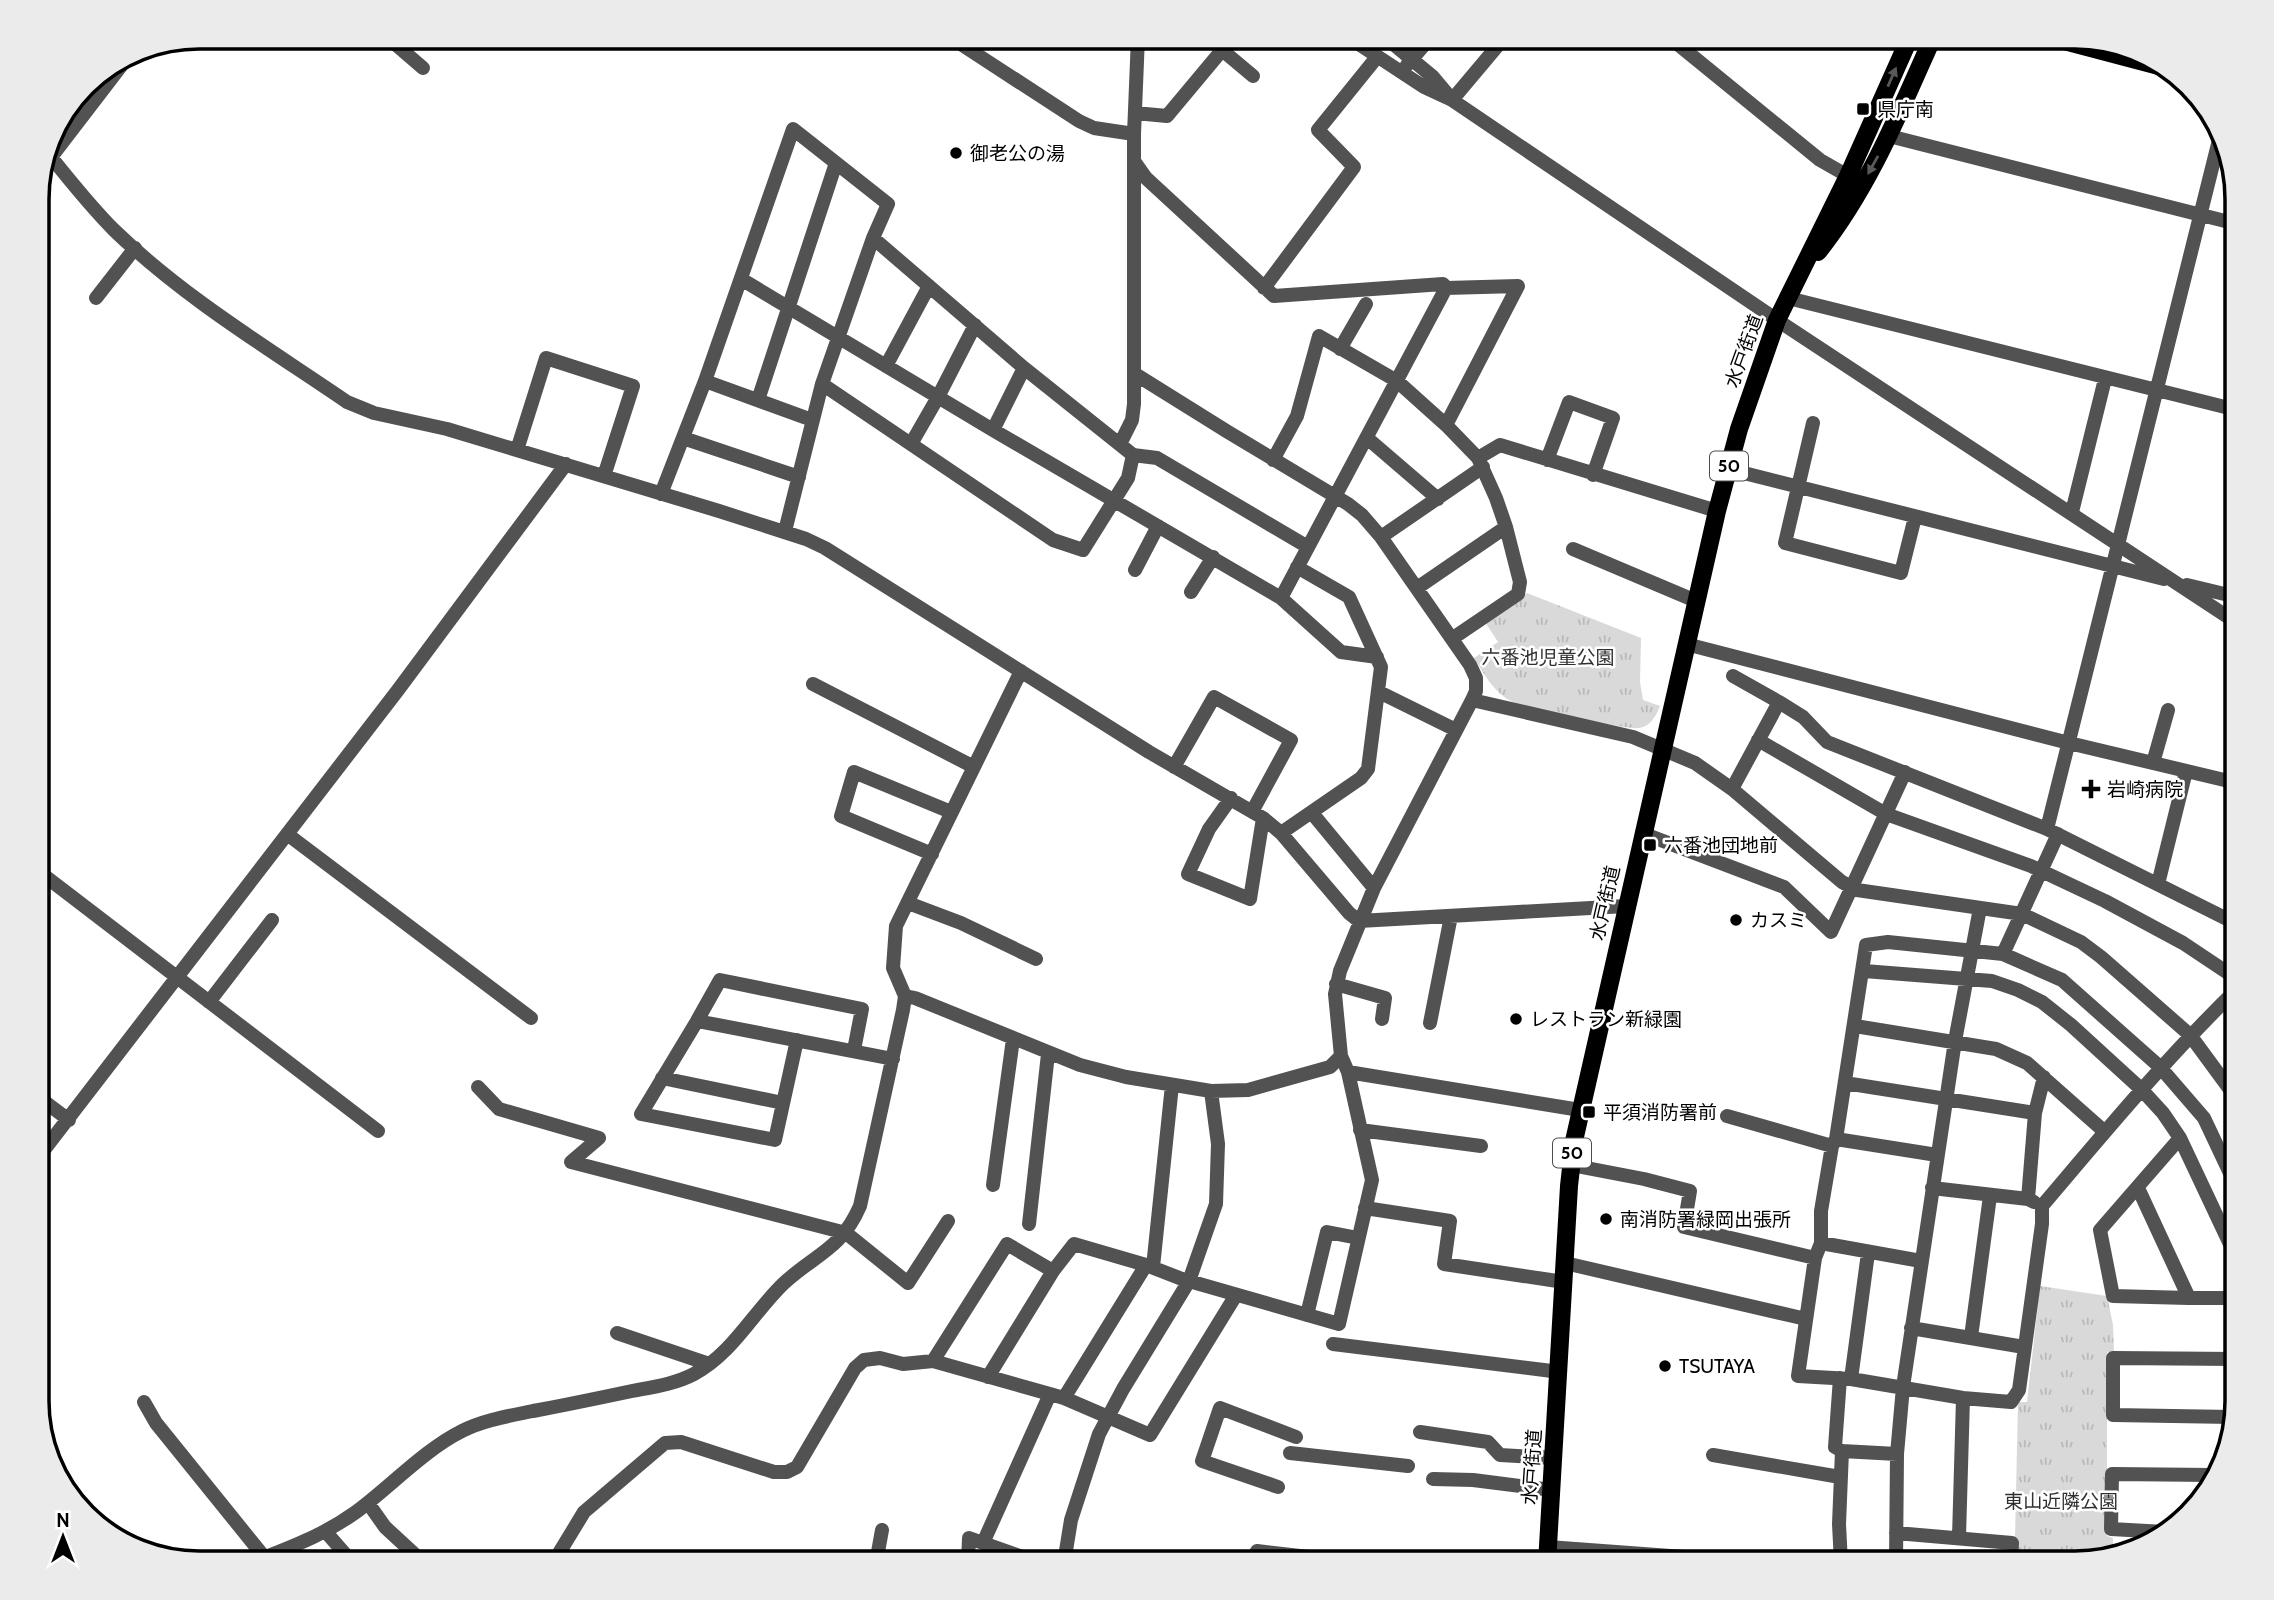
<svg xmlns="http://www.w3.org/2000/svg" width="2274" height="1600" viewBox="0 0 2274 1600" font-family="Cabin,'Noto Sans JP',sans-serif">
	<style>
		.park { fill: url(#park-tufts) }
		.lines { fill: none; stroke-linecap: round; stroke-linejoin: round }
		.minor { stroke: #525252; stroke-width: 14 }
		.major { stroke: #000; stroke-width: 18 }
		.oneway { fill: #595959 }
		.poi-dot { fill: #000; stroke: #fff; stroke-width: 2.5 }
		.labels { text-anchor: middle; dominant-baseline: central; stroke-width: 5; stroke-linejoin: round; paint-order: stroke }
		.shield { fill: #fff; stroke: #4c4c4c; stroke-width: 2 }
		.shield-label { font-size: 18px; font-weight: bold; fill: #000 }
		.poi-label { font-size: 19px; fill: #000; stroke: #fff; text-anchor: start }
		.street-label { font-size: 19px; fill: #000; stroke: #fff }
		.park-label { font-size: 19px; fill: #303030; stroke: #fff }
		.rim { fill: none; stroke: #000; stroke-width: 3.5 }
	</style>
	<defs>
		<pattern id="park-tufts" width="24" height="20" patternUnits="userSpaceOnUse" patternTransform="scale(1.75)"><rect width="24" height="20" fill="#d9d9d9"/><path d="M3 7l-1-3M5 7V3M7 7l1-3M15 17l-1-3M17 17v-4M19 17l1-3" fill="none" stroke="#b8b8b8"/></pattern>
	</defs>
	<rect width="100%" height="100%" fill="#fff"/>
	<path class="park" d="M1527,593L1641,638L1640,682L1643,700L1660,706C1656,716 1651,726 1639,728C1627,730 1525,708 1513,702C1495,694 1484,674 1474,658L1498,642L1485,622Z
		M2040,1286L2107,1296L2113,1325L2114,1352H2107V1536L2113,1538V1554L2075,1563H2017L2015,1538L2018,1402H2027Z"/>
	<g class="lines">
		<path class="minor" d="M387,37L423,68
			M950,37L1079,121L1094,128L1134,134
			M1348,37L1424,87L1452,100L1777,320L2237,623
			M1385,37L1433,77L1449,96
			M1669,37L1820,160L1848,176
			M1222,50L1253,76
			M1407,65L1431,37
			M1452,100L1505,37
			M1135,113L1167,116L1233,37
			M1889,136L2237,224
			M51,157C71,182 91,207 114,230C183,297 268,348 347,402L374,413L447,429L719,511L806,539L825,548L1149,752L1263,818L1281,833L1349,913L1359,921L1626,906
			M1134,161L1146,178L1274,296L1443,284L1446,288L1518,286L1446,425
			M42,169L131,53
			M873,238L1024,368L1133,455L1157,458L1308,547
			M741,279L993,430L1281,598L1341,652L1377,657
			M1264,288L1354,167L1318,130L1377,57
			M96,298L135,248
			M1788,298L2237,410
			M1340,349L1366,304
			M886,366L929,286
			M705,381L812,420
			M822,384L1053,540L1083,550L1128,478L1133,455
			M758,400L836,163
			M1813,423L1785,543L1901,573L1915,517
			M993,430L1024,368
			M683,438L799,477
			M1367,438L1438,499
			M911,444L938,397L975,325
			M1120,444L1132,420L1134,404V134L1138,37
			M517,450L546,358L633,386L604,476
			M1478,458L1500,445L1717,511
			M1273,460L1297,416L1319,336L1397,381L1446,425L1478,458L1496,498L1506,527L1520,582L1518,594L1453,638
			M1547,460L1569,402L1613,418L1593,475
			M1728,469L2164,579
			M661,494L705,381L793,129L888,204L873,238L822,384L785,531
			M2072,512L2105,379
			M1381,537L1483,467
			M1573,549L1696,601
			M1135,570L1158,526
			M2187,585L2237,597
			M1417,588L1506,527
			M1191,592L1213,557
			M1281,598L1446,288
			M1686,644L2069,743L2237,783
			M1733,676L1779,702
			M813,684L974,767
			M1379,692L1456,730
			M1472,700L1633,737L1695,763L1732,789L1842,882L1857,890L2022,914L2081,942L2101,957L2190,1035L2237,1099
			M1758,740L1886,814L2031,866L2105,901L2183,943L2237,979
			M2153,763L2168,710
			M1174,767L1214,697L1291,740L1253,810
			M1732,789L1779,702L1803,717L1827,742L2047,829L2237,924
			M1231,798L1209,829L1188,874L1250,899L1263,818
			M1312,813L1374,888
			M2047,829L2221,132
			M1281,833L1361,778L1368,769L1381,667L1349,597L1297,567
			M1642,833L1784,887L1831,932L1905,772
			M287,834L531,1018
			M932,854L841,816L854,772L951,812
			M37,870L378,1131
			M2158,884L2186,771
			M908,903L961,923L1036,959
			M2003,954L2058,834
			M1864,971L1992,981L2018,990L2042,1002L2071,1025L2141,1089L2163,1113L2180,1138L2237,1259
			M1336,984L1385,998L1382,1019
			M905,996L915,998L1080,1065L1126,1077L1211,1091L1248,1090L1330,1067L1341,1056L1335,994L1340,971L1374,888L1472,700L1476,691V678L1470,665L1381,537L1362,515L1348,504L1228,432L1135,374
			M209,1002L272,920
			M697,1021L641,1114L775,1140L797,1040
			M1430,1023L1451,916
			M1855,1026L1996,1049L2027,1063L2105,1132
			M854,1050L862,1009L720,980L697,1021L893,1059
			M1348,1072L1580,1110
			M662,1078L783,1103
			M1845,1083L2035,1113
			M478,1087L499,1109L599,1138L571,1162L846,1233L908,1283L948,1221
			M37,1096L69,1120
			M1727,1116L1832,1146
			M1360,1130L1481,1146
			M2180,1138L2100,1230L2113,1296L2189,1298
			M1836,1139L1937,1155
			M37,1159L398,690L566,464
			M1571,1165L1644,1179L1690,1191L1684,1227L1815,1258
			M993,1185L1013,1039
			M1932,1188L2028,1199L2034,1202
			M2138,1188L2189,1298H2237
			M2028,1199L2035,1113L2044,1077
			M1365,1208L1450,1221L1444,1264L1564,1282
			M1029,1224L1048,1054
			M1821,1243V1211L1832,1146L1836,1139L1866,945L1888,942L2003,954L2062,980L2160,1067L2204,1118L2237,1188
			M1921,1261L1821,1243L1815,1258L1798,1376L1851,1379L1963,1398L2011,1402L2019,1390L2042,1224V1206C2105,1132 2167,1057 2237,989
			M1565,1263L1806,1319
			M1153,1267L1172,1085
			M1307,1315L1327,1232L1358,1238
			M1911,1328L2024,1347
			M617,1333L709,1364
			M1971,1337L1990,1196
			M1333,1344L1560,1372
			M933,1361L1007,1244L1053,1271
			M988,1377L1053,1271L1074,1244L1146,1265L1182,1279L1339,1324L1372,1180L1348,1072L1341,1056
			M1840,1378L1835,1447L1842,1451L1897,1454
			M1851,1379L1868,1253
			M1064,1398L1146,1265
			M144,1402L156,1423L265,1558
			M2232,1417L2113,1415V1358L2237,1359
			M1420,1432L1488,1442L1500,1455L1554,1458
			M1290,1453L1408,1466
			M1713,1455L1840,1477
			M1433,1479L1473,1480L1552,1490
			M1278,1487L1202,1461L1220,1408L1296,1437
			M368,1503L385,1527L424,1563
			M325,1531L353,1563
			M2165,1532L2111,1529L2112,1474L2212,1475
			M1896,1533L2012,1543L2011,1563
			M1959,1537L1963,1398
			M983,1543L1050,1394
			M1548,1547L1766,1563
			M251,1563C290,1547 321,1537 356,1512C390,1487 424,1450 462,1431C484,1420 509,1416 533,1411C566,1405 599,1398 632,1391C653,1387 675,1384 694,1374C732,1354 753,1313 783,1284C815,1254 841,1250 860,1206L903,1010L905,996L893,968L896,926L1021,671
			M553,1563L584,1512L665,1443L681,1442L774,1472H787L797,1467L855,1368L864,1360L880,1358L903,1364L933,1361L1064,1398L1150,1435L1236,1295
			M876,1563L882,1530
			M968,1563L969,1538L1039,1563
			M1064,1563L1071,1520L1099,1434L1123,1389L1189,1281L1216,1204L1218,1144L1211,1091
			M1258,1563L1257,1551L1361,1563
			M1841,1563L1839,1524L1842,1451
			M1896,1563L1897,1454L1903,1387L1955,1041L1980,908"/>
		<path class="major" d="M2049,37L2174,70
			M1818,252C1869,188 1900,111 1933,37
			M1547,1563L1569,1186L1574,1141L1717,511L1739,429L1777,320L1848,176L1910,37"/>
	</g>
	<defs><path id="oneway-solid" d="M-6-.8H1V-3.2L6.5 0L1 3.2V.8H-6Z" transform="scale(1.75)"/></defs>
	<g class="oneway">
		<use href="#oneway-solid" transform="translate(1892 77) rotate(-66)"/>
		<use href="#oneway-solid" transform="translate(1873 165) rotate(119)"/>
	</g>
	<g class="poi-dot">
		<rect x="1856" y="102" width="14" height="14" rx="3.5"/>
		<circle cx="956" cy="153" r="7"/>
		<path d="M2087.5 778.5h7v7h7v7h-7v7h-7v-7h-7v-7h7z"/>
		<rect x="1643" y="838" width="14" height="14" rx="3.5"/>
		<circle cx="1736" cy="920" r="7"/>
		<circle cx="1516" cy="1019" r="7"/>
		<rect x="1582" y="1105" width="14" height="14" rx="3.5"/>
		<circle cx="1606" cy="1219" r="7"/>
		<circle cx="1665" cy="1366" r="7"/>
	</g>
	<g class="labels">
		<g class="shield">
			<rect x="1710" y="451.5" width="38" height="29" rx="5"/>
			<rect x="1553" y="1138.5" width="38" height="29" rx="5"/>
		</g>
		<g class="shield-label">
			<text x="1729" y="466">50</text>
			<text x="1572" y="1153">50</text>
		</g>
		<g class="poi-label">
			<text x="1877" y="109">県庁南</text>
			<text x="970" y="153">御老公の湯</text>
			<text x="2107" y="789">岩崎病院</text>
			<text x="1664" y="845">六番池団地前</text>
			<text x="1750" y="920">カスミ</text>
			<text x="1530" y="1019">レストラン新緑園</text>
			<text x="1603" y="1112">平須消防署前</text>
			<text x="1620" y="1219">南消防署緑岡出張所</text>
			<text x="1679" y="1366">TSUTAYA</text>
		</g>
		<g class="street-label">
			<text transform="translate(1744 351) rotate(-70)">水戸街道</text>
			<text transform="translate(1605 903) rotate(-77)">水戸街道</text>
			<text transform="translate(1532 1467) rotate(-86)">水戸街道</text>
		</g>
		<g class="park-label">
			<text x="1548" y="657">六番池児童公園</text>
			<text x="2061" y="1501">東山近隣公園</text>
		</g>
	</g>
	<path d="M0 0H2274V1600H0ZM199 49H2075A150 150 0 0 1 2225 199V1401A150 150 0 0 1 2075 1551H199A150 150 0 0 1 49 1401V199A150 150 0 0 1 199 49Z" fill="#ebebeb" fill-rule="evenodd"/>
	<path class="rim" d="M199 49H2075A150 150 0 0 1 2225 199V1401A150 150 0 0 1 2075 1551H199A150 150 0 0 1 49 1401V199A150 150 0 0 1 199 49Z"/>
	<g transform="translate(63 1537)" stroke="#ffffff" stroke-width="5" paint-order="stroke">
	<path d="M0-5L12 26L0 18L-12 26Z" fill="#000000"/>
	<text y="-10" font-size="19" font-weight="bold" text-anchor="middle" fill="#000000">N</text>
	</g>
</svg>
